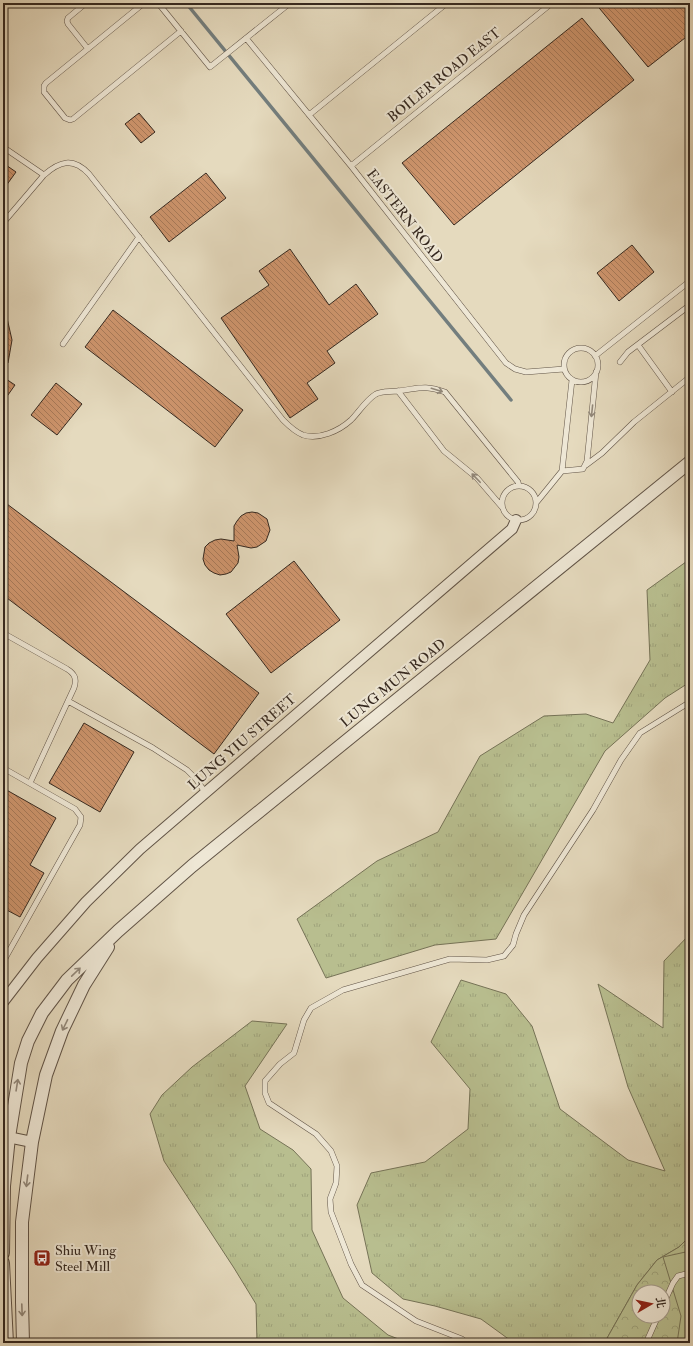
<svg xmlns="http://www.w3.org/2000/svg" width="693" height="1346" viewBox="0 0 693 1346" font-family="'IM FELL Double Pica','Noto Serif TC',serif">
	<style>
		.grass { fill: url(#grass-tufts); stroke: #767357 }
		.forest { fill: url(#forest-crowns); stroke: #767357; fill-rule: evenodd }
		.garden { fill: #b8be8f; stroke: #767357 }
		.lines { fill: none; stroke-linecap: round; stroke-linejoin: round }
		.stream { stroke: #737e7e; stroke-width: 3.5 }
		.building { fill: url(#building-back-hatch); stroke: #35281f }
		.service-casing { stroke: #615447; stroke-width: 6 }
		.minor-casing { stroke: #615447; stroke-width: 12 }
		.tertiary-casing { stroke: #615447; stroke-width: 14 }
		.service { stroke: #eee7d5; stroke-width: 5 }
		.minor { stroke: #eee7d5; stroke-width: 10 }
		.tertiary { stroke: #eee7d5; stroke-width: 12 }
		.oneway { stroke: #92887a }
		.labels { text-anchor: middle; dominant-baseline: central; stroke-width: 4; stroke-linejoin: round; paint-order: stroke }
		.street-label { font-size: 14px; fill: #35281f; stroke: #eee7d5 }
		.poi-label { font-size: 14px; fill: #35281f; stroke: #eee7d5; text-anchor: start }
	</style>
	<defs>
		<pattern id="grass-tufts" width="24" height="20" patternUnits="userSpaceOnUse"><rect width="24" height="20" fill="#b8be8f"/><path d="M3 7l-1-3M5 7V3M7 7l1-3M15 17l-1-3M17 17v-4M19 17l1-3" fill="none" stroke="#9fa37b"/></pattern>
		<pattern id="forest-crowns" width="20" height="18" patternUnits="userSpaceOnUse"><rect width="20" height="18" fill="#b8be8f"/><path d="M2 6a3 3 0 1 1 6 0M12 15a3 3 0 1 1 6 0" fill="none" stroke="#9fa37b"/></pattern>
		<pattern id="building-back-hatch" width="6" height="6" patternUnits="userSpaceOnUse"><rect width="6" height="6" fill="#ce956d"/><path d="M-1 5l2 2M0 0l6 6M5-1l2 2" fill="none" stroke="#a87a59"/></pattern>
	</defs>
	<rect width="100%" height="100%" fill="#e5dabe"/>
	<filter id="stains"><feTurbulence type="fractalNoise" baseFrequency=".005" numOctaves="4"/><feColorMatrix values="0 0 0 0 .2 0 0 0 0 .09 0 0 0 0 .02 0 0 0 .5 -.17"/></filter>
	<radialGradient id="worn" r=".72"><stop offset=".6" stop-color="#630" stop-opacity="0"/><stop offset="1" stop-color="#630" stop-opacity=".3"/></radialGradient>
	<path class="grass" d="M690,559V682L665,698L605,751L496,939L435,945L326,978L297,919L377,861L438,832L480,756L544,716L586,714L613,723L650,660L647,590Z
		M690,934V1236L679,1247L657,1260L637,1285L606,1340L601,1343H514L481,1319L435,1306L403,1299L372,1273L357,1205L371,1173L425,1162L468,1129L470,1089L431,1042L461,980L506,994L532,1026L560,1109L628,1160L665,1171L628,1087L598,984L663,1028L664,961Z
		M252,1021L287,1024L245,1086L260,1129L293,1150L311,1169L312,1230L343,1298L388,1335L409,1343H257L256,1304L234,1268L164,1161L150,1114L162,1095L192,1067Z"/>
	<path class="forest" d="M690,1236V1343H601L606,1340L637,1285L657,1260L679,1247ZM639,1292H663V1316H639Z"/>
	<path class="garden" d="M690,1251V1343H677L681,1316L663,1257Z"/>
	<g class="lines">
		<path class="stream" d="M186,3L511,400"/>
	</g>
	<path class="building" d="M595,3H690V34L648,67Z
		M582,18L634,80L454,225L402,163Z
		M139,113L155,132L141,143L125,124Z
		M3,163L16,172L3,190Z
		M206,173L226,198L169,242L150,217Z
		M632,245L654,272L619,301L597,273Z
		M290,249L329,305L356,284L378,314L327,351L335,363L307,383L318,399L290,418L221,318L269,285L259,271Z
		M113,310L243,410L215,447L85,347Z
		M3,318H7L12,340L8,363H3Z
		M3,377L15,385L3,402Z
		M56,383L82,404L57,435L31,415Z
		M3,501L259,693L214,754L3,595Z
		M252,512L258,513L267,519L270,530L266,541L257,547L251,548L237,545L239,557L238,563L231,572L226,574L220,575L214,573L209,570L205,565L203,559L205,547L209,543L215,540L221,539L234,541V526L237,521L241,516L246,513Z
		M294,561L340,620L271,673L226,614Z
		M84,723L134,752L100,812L49,783Z
		M3,788L56,818L30,865L44,873L20,917L3,908Z"/>
	<g class="lines">
		<g class="service-casing">
			<path id="service" d="M86,3L68,18L67,21L68,24L88,49
				M144,3L46,83L44,86V92L65,118L70,120L73,119L181,31
				M158,3L210,67L290,3
				M246,38L351,166L506,363L515,369L526,372L564,369
				M309,115L447,3
				M3,147L44,175
				M351,166L552,3
				M3,223L44,175C60,161 73,157 89,174L283,420C289,426 295,432 303,435C319,440 339,431 351,420C359,412 366,400 376,394C382,391 390,392 397,391C418,389 423,384 445,392L518,482L519,486
				M63,344L139,237
				M638,345L672,392
				M564 365a17 17 0 1 1 34 0a17 17 0 1 1-34 0Z
				M595,356L690,281
				M620,362L628,352L690,305
				M398,391L444,451L477,478L502,507
				M586,465L602,453L634,422L690,377
				M562,471L583,469L587,461L596,372
				M502 503a17 17 0 1 1 34 0a17 17 0 1 1-34 0Z
				M536,503L562,471L572,380
				M3,633L67,669C75,674 77,679 74,688L30,783
				M68,701L153,748L187,770L196,779L205,792
				M3,768L75,809L81,817L80,825L3,962
				M663,1305L673,1283L678,1276L690,1273
				M467,1343L462,1339L416,1321L362,1285L351,1264L331,1212L330,1199L336,1183L337,1166L331,1151L316,1134L269,1103L265,1093V1081L280,1064L294,1053L304,1020L311,1008L343,990L450,959L487,960L504,956L513,945L516,934L524,915L593,810L621,760L640,733L690,702
				M646,1343L658,1316"/>
		</g>
		<g class="minor-casing">
			<path id="minor" d="M3,1002L37,958L86,902L140,849L512,529L516,520
				M3,1136L32,1142"/>
		</g>
		<g class="tertiary-casing">
			<path id="tertiary" d="M3,1253L4,1186L9,1137L21,1063L28,1041L42,1013L67,980L118,931L192,866L690,462
				M3,1263L7,1343
				M23,1343L22,1302V1222L32,1142L46,1075L62,1031L84,985L108,947"/>
		</g>
		<use href="#service" class="service"/>
		<use href="#minor" class="minor"/>
		<use href="#tertiary" class="tertiary"/>
	</g>
	<defs><path id="oneway-shaft" d="M-6 0H5M1.5-3L5.5 0L1.5 3" fill="none" stroke-width="1.6" stroke-linecap="round" stroke-linejoin="round"/></defs>
	<g class="oneway">
		<use href="#oneway-shaft" transform="translate(437 390) rotate(17)"/>
		<use href="#oneway-shaft" transform="translate(592 411) rotate(96)"/>
		<use href="#oneway-shaft" transform="translate(476 478) rotate(-134)"/>
		<use href="#oneway-shaft" transform="translate(76 972) rotate(-44)"/>
		<use href="#oneway-shaft" transform="translate(65 1025) rotate(116)"/>
		<use href="#oneway-shaft" transform="translate(17 1085) rotate(-81)"/>
		<use href="#oneway-shaft" transform="translate(27 1181) rotate(97)"/>
		<use href="#oneway-shaft" transform="translate(22 1310) rotate(88)"/>
	</g>
	<defs>
		<g id="bus-square" transform="scale(0.9)"><rect x="-9" y="-9" width="18" height="18" rx="4" fill="#8f2418" stroke="#eee7d5"/><path d="M-5-6H5V4H4V6H2V4H-2V6H-4V4H-5ZM-3.5-4V0h7V-4ZM-3.5 1.2v1.5H-2V1.2ZM2 1.2v1.5H3.5V1.2Z" fill="#fff"/></g>
	</defs>
	<g fill-rule="evenodd">
		<use href="#bus-square" x="42" y="1258"/>
	</g>
	<g class="labels">
		<g class="street-label">
			<text transform="translate(444 75) rotate(-39)">BOILER ROAD EAST</text>
			<text transform="translate(405 216) rotate(52)">EASTERN ROAD</text>
			<text transform="translate(393 683) rotate(-39)">LUNG MUN ROAD</text>
			<text transform="translate(242 742) rotate(-41)">LUNG YIU STREET</text>
		</g>
		<g class="poi-label">
			<text x="55" y="1250">Shiu Wing<tspan x="55" dy="16">Steel Mill</tspan></text>
		</g>
	</g>
	<rect width="693" height="1346" fill="none" stroke="#e5dabe" stroke-width="16"/>
	<rect x="4" y="4" width="685" height="1338" fill="none" stroke="#35281f" stroke-width="2"/>
	<rect x="8" y="8" width="677" height="1330" fill="none" stroke="#35281f"/>
	<g transform="translate(651 1304) rotate(81)"><circle r="19" fill="#eee7d5" stroke="#a49b8c"/>
	<path d="M0-3L7 15L0 10L-7 15Z" fill="#8f2418"/>
	<text y="-6" font-size="11" font-weight="bold" text-anchor="middle" fill="#35281f">北</text>
	</g>
	<rect width="100%" height="100%" filter="url(#stains)"/>
	<rect width="100%" height="100%" fill="url(#worn)"/>
</svg>
